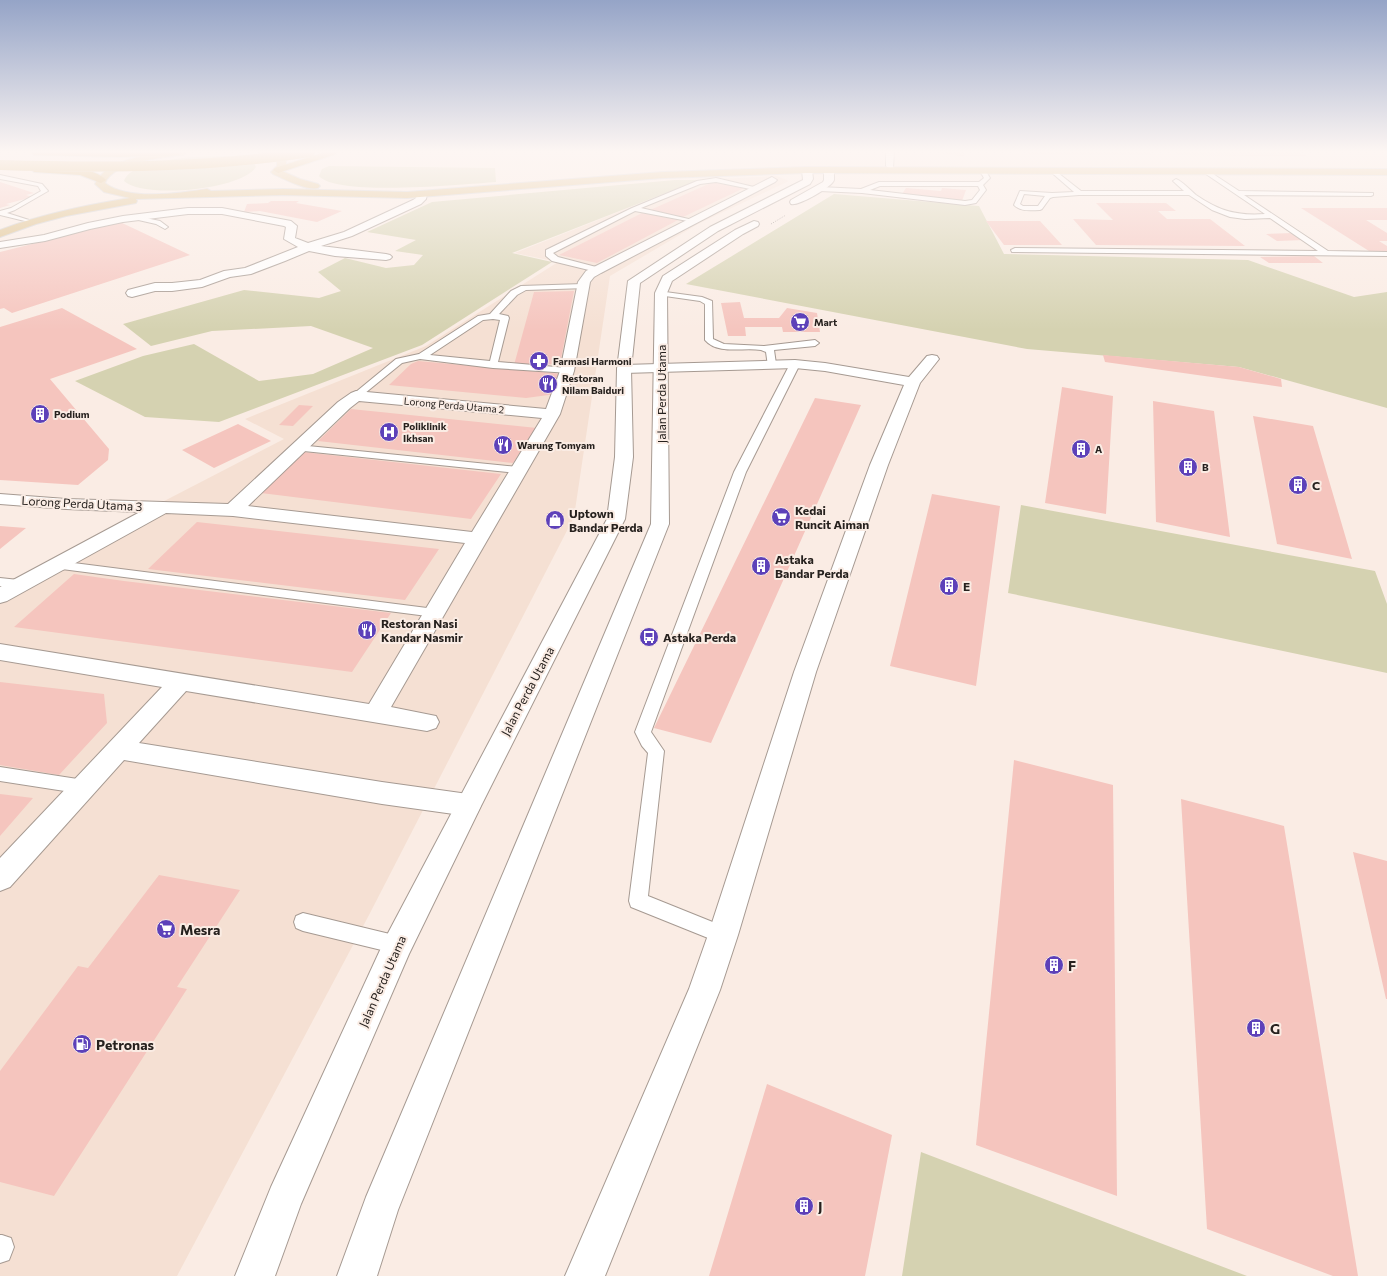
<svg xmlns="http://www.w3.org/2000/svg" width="1387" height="1276" viewBox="0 0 1387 1276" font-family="Commissioner,sans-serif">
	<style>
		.built { fill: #f5e0d3 }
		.green { fill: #d5d2b1 }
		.building { fill: #f5c5be }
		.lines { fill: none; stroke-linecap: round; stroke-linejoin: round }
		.service-casing { stroke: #a69a92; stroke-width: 2 }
		.minor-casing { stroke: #a69a92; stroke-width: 2 }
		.tertiary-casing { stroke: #a69a92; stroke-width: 2 }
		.primary-casing { stroke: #cfcece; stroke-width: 2 }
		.trunk-casing { stroke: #cfcece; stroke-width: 2 }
		.path { stroke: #918782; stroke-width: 1; stroke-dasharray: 1 1.5; stroke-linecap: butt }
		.service { fill: #fff; fill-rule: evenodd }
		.minor { fill: #fff; fill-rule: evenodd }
		.tertiary { fill: #fff; fill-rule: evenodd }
		.primary { fill: #dabb80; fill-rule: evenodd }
		.trunk { fill: #cea456; fill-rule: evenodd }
		.trunk-bridge-casing { stroke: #cfcece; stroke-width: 10; stroke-linecap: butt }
		.trunk-bridge { stroke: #cea456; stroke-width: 10 }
		.labels { text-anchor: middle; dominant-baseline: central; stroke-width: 4; stroke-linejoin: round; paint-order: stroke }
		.far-poi-label { font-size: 10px; font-weight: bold; fill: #26211e; stroke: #faece4; text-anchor: start }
		.far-street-label { font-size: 10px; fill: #26211e; stroke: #faece4 }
		.street-label { font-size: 12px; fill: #26211e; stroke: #faece4 }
		.poi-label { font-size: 12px; font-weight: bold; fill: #26211e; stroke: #faece4; text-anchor: start }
		.near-poi-label { font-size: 14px; font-weight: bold; fill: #26211e; stroke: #faece4; text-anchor: start }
	</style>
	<rect width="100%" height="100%" fill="#faece4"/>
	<path class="built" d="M777,176L789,181L700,223L610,276L574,517L369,915L177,1276H0V586L284,439L245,419L426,346L558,262L515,253L699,180Z"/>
	<path class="green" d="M224,156L238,157L254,163L256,167C242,190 143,199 124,181C132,158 203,156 224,156Z
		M329,166L495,168L496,182C467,184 337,197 319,176L322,169Z
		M675,180H699L512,253L552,262L422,345L219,422L145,417L75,381L143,356L194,344L259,381L313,374L373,348L311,326L212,331L151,346L123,324L244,290L319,298L341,291L318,272L345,258L386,268L414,265L423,255L395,251L416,240L367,232L432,202Z
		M834,194L979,206L1004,254L1248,260L1354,297L1387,292V408L1239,367L1027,349L686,284Z
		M1021,505L1375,571L1387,604V673L1008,593Z
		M921,1152L1247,1276H902Z"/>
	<path class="building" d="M930,152H965L963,156Z
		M1027,152H1150L1154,155L1030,154Z
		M1174,152H1299L1307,156L1179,155Z
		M0,182L34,193L26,195L33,197L6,204L10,205L0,208Z
		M713,182L744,188L681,218L648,211Z
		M906,188L941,191L942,188L966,190L962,201L902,194Z
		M271,201H299L296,203L342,211L317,222L260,211L244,212L247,204L268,203Z
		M1096,203H1166L1176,211H1158L1167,219H1210L1245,246L1096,245L1073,219L1113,220Z
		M1301,208H1387V220H1366L1387,233V241H1379L1387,246V251H1369Z
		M642,213L678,220L597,263L559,255Z
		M986,221H1040L1062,245H1004Z
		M120,222L190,255L12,313L4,308L0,309V252Z
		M1293,233L1304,240L1277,241L1266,234Z
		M1314,256L1323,263H1269L1260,257Z
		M574,291L560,364L514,365L534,292Z
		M740,302L744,318H779L787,308L817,313L820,332H783L782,327H745L746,336H728L721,303Z
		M62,308L137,349L50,379L109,449L108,460L78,485L0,480V327Z
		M1103,355L1239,367L1281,379L1282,387L1105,362Z
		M418,361L563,374L556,394L526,398L389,385L411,364Z
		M1062,387L1113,396L1106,514L1045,503Z
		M815,398L861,405L711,743L654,728Z
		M1153,401L1214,411L1230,537L1156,522Z
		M299,405L313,406L293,426L279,425Z
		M351,409L537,428L513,463L318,441Z
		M1253,416L1313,426L1352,559L1277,544Z
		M238,424L271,441L214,468L182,450Z
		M303,452L501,474L471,519L261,493Z
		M932,494L1000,506L976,686L890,666Z
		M197,522L439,549L405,600L148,569Z
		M0,526L26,528L0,549Z
		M74,574L124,581L391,613L352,672L14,627Z
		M0,682L104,694L107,723L59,775L0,765Z
		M1014,760L1113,785L1117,1196L976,1145Z
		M0,794L33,798L0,836Z
		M1181,799L1284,826L1358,1276H1333L1207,1229Z
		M1353,852L1387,861V999H1386Z
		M159,875L240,890L177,987L187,989L54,1196L0,1182V1071L78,966L88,968Z
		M767,1084L892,1135L865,1276H709Z"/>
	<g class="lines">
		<g class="service-casing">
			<path id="service" d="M983,169L985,170L990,178L983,185L986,190L976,203L965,205L862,193L820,191L817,189L820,187L861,189L879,182H979L984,178L980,171ZM880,186H978L980,190L972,200L965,201L870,190Z
				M1053,169L1081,191H1184L1173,181L1176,179C1183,182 1190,190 1196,195C1219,211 1237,216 1265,214L1203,172V170H1207L1239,191L1373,193V195L1371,196L1244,195L1328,251L1387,252V256L1012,252L1011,250L1015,248L1318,251L1270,218L1245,219L1230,217L1212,210L1189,195H1079L1053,197L1050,198L1042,209L1040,210C1031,210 1021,212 1014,205L1020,191L1052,193L1074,192L1051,172L1050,171ZM1024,194L1045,196L1038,206H1023L1020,204Z
				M0,175L42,184L48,191L15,210L7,213L29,220V222L0,215V211L11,208L41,191L38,186L0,179Z
				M716,178L758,188L755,190L716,182L700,184L641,208L693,220V222L635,211L553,253L558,257L600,268V272H597L552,261L546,256V250L632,208L697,181Z
				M136,216L160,221L168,227L165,229L156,224L134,219L133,218Z
				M583,284L587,286L586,288L526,290L517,295L499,314L508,316L509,318L498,362L567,368L570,369L572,371L570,373L493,368L420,359L402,363L359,398L356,399L351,396L396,359L419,354L478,316L490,314L511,291L521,286ZM493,319L500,320L490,361L430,355L483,320Z
				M658,291L702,297L712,301L713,339L724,344L764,346L815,340L819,343L815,346L774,350L776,364L774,366H768L766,352L761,350C743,347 718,355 705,340V304L700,301L658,295Z
				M795,361L800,364L746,472L651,732L664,751L648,896L730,929L733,935L730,941L723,944L631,907L629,901L648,753L642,746L635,732L734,472L790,364Z
				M298,445L518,467L524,470L518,473L294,450L293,448L294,446Z
				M58,561L435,609L440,610L442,613L440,616L435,617L54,568L52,565L54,562Z
				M0,578L28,581L30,584L28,587L23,588L0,586Z
				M0,767L84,780L90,782L92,787L90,792L84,794L0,781Z
				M303,913L398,936L405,939L408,945L405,951L398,954L303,931L296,928L294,922L296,916Z
				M0,1235H2L11,1238L14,1247L9,1260L0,1263Z"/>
		</g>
		<g class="minor-casing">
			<path id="minor" d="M886,152H894L893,168L890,169L886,166Z
				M772,177L777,180L775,182L601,273L594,277L590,282L574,371L560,414L391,707L436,716L439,722L436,728L427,731L186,691L139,743L382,782L468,794L477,797L481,805L477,813L468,816L382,804L124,760L10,887L0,891V858L162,687L0,660V644L369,704L465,543L233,516L166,513L7,601L0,603V587L140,512L66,509L0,504V494L66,499L228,504L338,402L351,393L356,391L546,409L560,371L578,282L586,271ZM359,401L542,418L472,532L248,506L350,408Z
				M422,191L427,194L426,199L421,204L352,236L321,246L386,254L390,255L392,257L390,259L386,260L335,256L309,251L285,261L251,274L230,277L202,287L172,291H155L132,297L128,296L126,293L128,290L155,283H172L200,280L224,271L245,268L298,247L284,239L286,227L284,226L222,214H188L123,222L90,229L45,241L0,248V242L44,235L88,223L123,216L188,208H222L291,221L297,226L295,238L308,243L344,232L413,200L416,198L419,192Z
				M932,355L937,356L939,359L920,383L888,465L816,672L738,935L720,990L605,1276H565L689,989L708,935L794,672L870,465L904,385L825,371L795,368L624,373L619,372L617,369L619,366L624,365L795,360L825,363L909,377L927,356Z"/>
		</g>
		<g class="tertiary-casing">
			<path id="tertiary" d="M807,167L812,170L813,179L810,184L718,231L640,283L631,369L633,457L625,519L481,806L409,954L301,1204L275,1276H235L271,1187L387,935L607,519L615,457L617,369L628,281L710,227L803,180L802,170Z
				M829,167L834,170C834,173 834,177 834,180C832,187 799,206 791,204L790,202L791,200L823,182L824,180V170Z
				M754,221L758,222L759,224L758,226L743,234L672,281L667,293L669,524L398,1210L377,1276H337L366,1197L651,524L655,293L663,276L735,230Z"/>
		</g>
		<g class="primary-casing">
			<path id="primary" d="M166,152H187L183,155C163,157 114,162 105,183C128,201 179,193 207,189L211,191L283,189L407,192L663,172L807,167L1387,169V175L807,173L663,178L407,198L283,195L136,199L137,201L136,203L66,216L36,224L0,237V230C42,214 86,205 130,198L104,192L95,184C106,160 143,156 166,152Z
				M259,152C270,152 279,152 286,161V167L282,171L300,179L318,184L320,186L318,188C307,191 284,179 273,174L271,172L277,166V162L273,158L260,154Z"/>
		</g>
		<g class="trunk-casing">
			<path id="trunk" d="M30,152H182L178,155L119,157L34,155Z
				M325,152H337L336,154L281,172L278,173L273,170L275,168Z
				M37,167C55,167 94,166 106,180L101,183L80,175L34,172L32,170L34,168Z"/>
		</g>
		<path class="path" d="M771,224L786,215"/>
		<use href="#service" class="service"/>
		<use href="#minor" class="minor"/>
		<use href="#tertiary" class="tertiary"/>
		<use href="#primary" class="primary"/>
		<use href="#trunk" class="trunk"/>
		<g class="trunk-bridge-casing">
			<path id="trunk-bridge" d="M0,165C104,168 207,168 310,152"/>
		</g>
		<use href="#trunk-bridge" class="trunk-bridge"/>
	</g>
	<linearGradient id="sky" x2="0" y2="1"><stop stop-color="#95a4c7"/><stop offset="0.46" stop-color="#fdf6f3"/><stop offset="1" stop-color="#fdf6f3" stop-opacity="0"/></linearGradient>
	<rect width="1387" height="330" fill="url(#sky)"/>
	<defs>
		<g id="supermarket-disc" transform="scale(1)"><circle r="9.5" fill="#5d41b9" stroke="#faece4"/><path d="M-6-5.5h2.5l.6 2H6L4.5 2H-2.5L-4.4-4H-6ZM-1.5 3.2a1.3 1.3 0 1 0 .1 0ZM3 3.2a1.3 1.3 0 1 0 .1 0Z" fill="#fff"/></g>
		<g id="pharmacy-disc" transform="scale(1)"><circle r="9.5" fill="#5d41b9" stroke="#faece4"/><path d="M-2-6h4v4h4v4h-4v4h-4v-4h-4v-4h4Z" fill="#fff"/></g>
		<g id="restaurant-disc" transform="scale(1)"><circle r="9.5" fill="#5d41b9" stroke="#faece4"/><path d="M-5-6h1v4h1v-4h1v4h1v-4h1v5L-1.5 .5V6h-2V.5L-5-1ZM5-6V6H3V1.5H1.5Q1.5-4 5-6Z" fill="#fff"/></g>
		<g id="building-disc" transform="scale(1)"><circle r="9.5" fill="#5d41b9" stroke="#faece4"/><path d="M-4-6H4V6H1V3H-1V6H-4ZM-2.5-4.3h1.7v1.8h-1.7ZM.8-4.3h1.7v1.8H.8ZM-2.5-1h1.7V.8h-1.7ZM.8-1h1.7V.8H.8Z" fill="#fff"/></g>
		<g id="hospital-disc" transform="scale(1)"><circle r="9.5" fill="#5d41b9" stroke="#faece4"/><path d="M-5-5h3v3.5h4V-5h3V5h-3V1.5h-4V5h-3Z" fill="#fff"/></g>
		<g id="shop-disc" transform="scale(1)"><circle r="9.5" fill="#5d41b9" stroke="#faece4"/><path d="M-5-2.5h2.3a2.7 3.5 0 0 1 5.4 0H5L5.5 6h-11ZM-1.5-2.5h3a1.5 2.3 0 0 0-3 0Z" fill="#fff"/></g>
		<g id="bus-disc" transform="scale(1)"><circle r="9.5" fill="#5d41b9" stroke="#faece4"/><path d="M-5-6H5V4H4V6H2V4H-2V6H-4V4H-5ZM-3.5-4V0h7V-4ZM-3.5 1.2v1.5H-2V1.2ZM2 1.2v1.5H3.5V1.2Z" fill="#fff"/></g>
		<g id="fuel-disc" transform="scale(1)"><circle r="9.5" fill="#5d41b9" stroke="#faece4"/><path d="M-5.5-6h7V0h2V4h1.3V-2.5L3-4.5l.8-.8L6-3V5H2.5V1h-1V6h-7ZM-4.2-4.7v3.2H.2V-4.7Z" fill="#fff"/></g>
	</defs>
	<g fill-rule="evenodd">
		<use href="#supermarket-disc" x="800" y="322"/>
		<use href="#pharmacy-disc" x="539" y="361"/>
		<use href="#restaurant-disc" x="548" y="384"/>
		<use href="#building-disc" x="40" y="414"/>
		<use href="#hospital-disc" x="389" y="432"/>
		<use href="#restaurant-disc" x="503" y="445"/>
		<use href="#building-disc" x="1081" y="449"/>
		<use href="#building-disc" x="1188" y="467"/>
		<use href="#building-disc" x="1298" y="485"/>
		<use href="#supermarket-disc" x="781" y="517"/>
		<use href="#shop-disc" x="555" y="520"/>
		<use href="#building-disc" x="761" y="566"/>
		<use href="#building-disc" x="949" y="586"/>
		<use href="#restaurant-disc" x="367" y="630"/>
		<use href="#bus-disc" x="649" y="637"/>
		<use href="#supermarket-disc" x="166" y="929"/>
		<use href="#building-disc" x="1054" y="965"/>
		<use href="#building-disc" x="1256" y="1028"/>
		<use href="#fuel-disc" x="82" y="1044"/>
		<use href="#building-disc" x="804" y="1206"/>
	</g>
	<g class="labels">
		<g class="far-poi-label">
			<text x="814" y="322">Mart</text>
			<text x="553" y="361">Farmasi Harmoni</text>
			<text x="562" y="378">Restoran<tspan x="562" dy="12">Nilam Baiduri</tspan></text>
			<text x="54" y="414">Podium</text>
			<text x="403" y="426">Poliklinik<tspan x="403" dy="12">Ikhsan</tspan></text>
			<text x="517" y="445">Warung Tomyam</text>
			<text x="1095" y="449">A</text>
			<text x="1202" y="467">B</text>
		</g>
		<g class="far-street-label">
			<text transform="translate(454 405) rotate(5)">Lorong Perda Utama 2</text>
		</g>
		<g class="street-label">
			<text transform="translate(661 394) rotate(-90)">Jalan Perda Utama</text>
			<text transform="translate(82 503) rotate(3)">Lorong Perda Utama 3</text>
			<text transform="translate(527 691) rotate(-62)">Jalan Perda Utama</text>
			<text transform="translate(382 981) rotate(-66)">Jalan Perda Utama</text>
		</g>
		<g class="poi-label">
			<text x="1312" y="485">C</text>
			<text x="795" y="510">Kedai<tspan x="795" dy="14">Runcit Aiman</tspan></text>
			<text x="569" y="513">Uptown<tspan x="569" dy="14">Bandar Perda</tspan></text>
			<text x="775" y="559">Astaka<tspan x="775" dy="14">Bandar Perda</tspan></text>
			<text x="963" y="586">E</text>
			<text x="381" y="623">Restoran Nasi<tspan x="381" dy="14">Kandar Nasmir</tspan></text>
			<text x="663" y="637">Astaka Perda</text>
		</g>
		<g class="near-poi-label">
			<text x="180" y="929">Mesra</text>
			<text x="1068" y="965">F</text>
			<text x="1270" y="1028">G</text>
			<text x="96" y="1044">Petronas</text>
			<text x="818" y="1206">J</text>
		</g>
	</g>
</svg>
